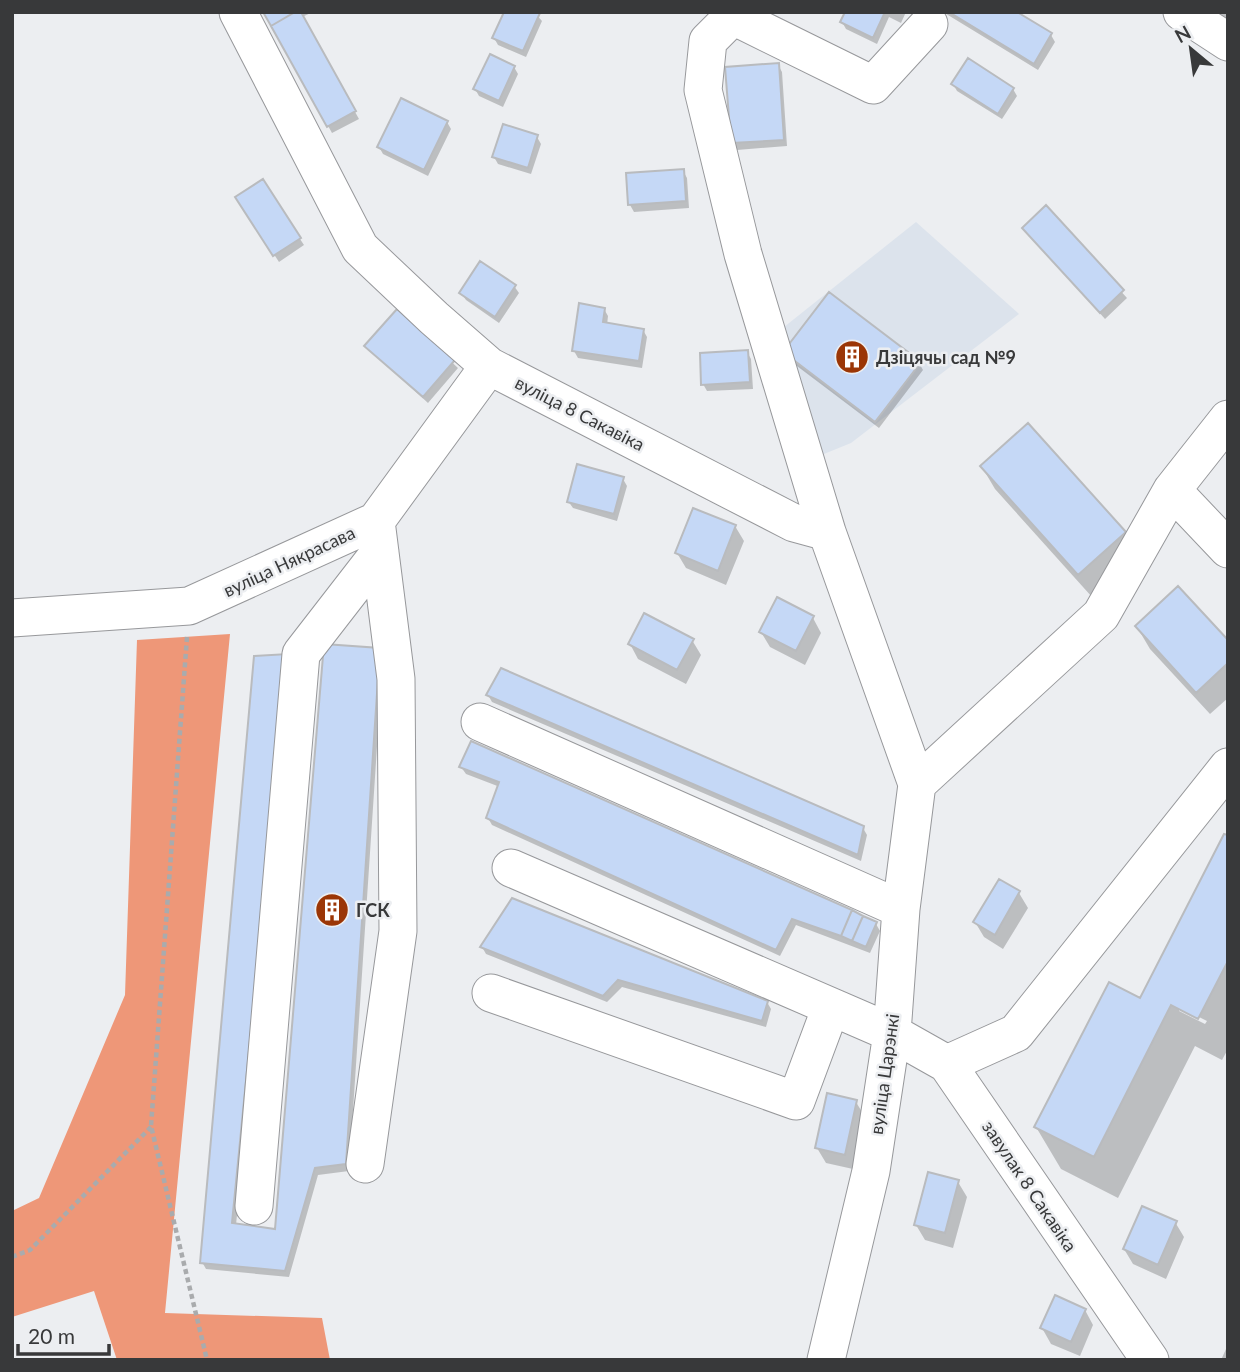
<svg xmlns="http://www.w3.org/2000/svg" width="1240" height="1372" viewBox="0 0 1240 1372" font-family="Lato,sans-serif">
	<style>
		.built { fill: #dce3ec }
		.forest { fill: #ee9778 }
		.shadow { fill: #0003; fill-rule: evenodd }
		.building { fill: #c5d8f6; stroke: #b9bbbe; stroke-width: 2 }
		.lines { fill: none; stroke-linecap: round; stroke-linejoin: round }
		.minor-casing { stroke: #97989b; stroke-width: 39 }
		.path { stroke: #a9abad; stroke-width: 4.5; stroke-dasharray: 5 3.5; stroke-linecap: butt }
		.minor { stroke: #fff; stroke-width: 37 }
		.labels { text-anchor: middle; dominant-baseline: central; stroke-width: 5; stroke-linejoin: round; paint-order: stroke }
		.poi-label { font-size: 18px; font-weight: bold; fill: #38393a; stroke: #eceef1; text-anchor: start }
		.street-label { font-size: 18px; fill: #38393a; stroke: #eceef1 }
	</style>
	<rect width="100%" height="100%" fill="#eceef1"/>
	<path class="built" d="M916,222L1019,314L851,443L819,456L779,331Z"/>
	<path class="forest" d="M230,634L165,1313L322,1318L330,1360H117L94,1291L12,1317V1211L39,1198L125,995L137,640Z"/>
	<path class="shadow" d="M265,12H313L302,17L359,119L332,133Z
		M506,12H534L542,21L526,57L498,45L494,38Z
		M847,12H906L901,23L889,17L877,44L846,29L842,22Z
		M943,12H1014L1051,35L1055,42L1038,70Z
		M1210,12H1228V26Z
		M778,65L782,72L787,146L737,150L733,143Z
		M514,67L518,74L503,107L479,96L475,89Z
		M953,84L1013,89L1017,96L1002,119L957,91Z
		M447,122L451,129L428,176L383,154L379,147Z
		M537,137L541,144L531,174L498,164L494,157Z
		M683,171L687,178L689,208L634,212L630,205Z
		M241,204L300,239L304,245L279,262Z
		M1046,208L1127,298L1105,319L1024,228Z
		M514,286L519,293L499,323L466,300L461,293Z
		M604,309L608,316L607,325L643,330L647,337L642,368L578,358L574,351Z
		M397,311L458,368L428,403L366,346Z
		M747,352L751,359L753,389L707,391L703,384Z
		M789,360L919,363L923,370L879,428Z
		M1027,426L1125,533L1138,556L1092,597L995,489L982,467Z
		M623,479L627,486L617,521L573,508L568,501Z
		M735,526L744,541L726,585L686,568L677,553Z
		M813,618L821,633L805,665L770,647L761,632Z
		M1137,627L1228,642V698L1210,714L1150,649Z
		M692,640L701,655L686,684L638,659L630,644Z
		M383,656L349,1171L318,1175L289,1277L206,1269L202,1262L291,663L236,1225L276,1231Z
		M488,695L863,828L867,835L861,861L492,702Z
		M461,767L876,924L880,931L870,953L796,925L780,956L492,825L488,818L500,787L466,774Z
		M1228,837V1049L1222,1060L1195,1046L1118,1198L1061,1169L1036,1127L1141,1000ZM1179,1007L1207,1021L1205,1024L1179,1011Z
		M1019,893L1028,908L1003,949L984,937L975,922Z
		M482,947L767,1002L771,1009L766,1027L622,987L607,1002L486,954Z
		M856,1102L865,1117L853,1169L826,1163L817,1148Z
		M958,1182L967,1197L953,1248L925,1240L916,1225Z
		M1175,1222L1184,1237L1166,1279L1133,1264L1124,1249Z
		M1085,1310L1093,1325L1080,1356L1051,1344L1042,1328Z
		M1226,1349L1228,1360H1221Z"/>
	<path class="building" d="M263,12H295L271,26Z
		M295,12H301L356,111L327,127L271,26Z
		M504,12L540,13L523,51L492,38Z
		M845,12H885L873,38L840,22Z
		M949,12H1017L1052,33L1034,64Z
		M490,54L515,66L499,101L473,89Z
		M968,58L1014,88L998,114L951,84Z
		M779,63L784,140L731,143L725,67Z
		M401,98L448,121L424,170L377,147Z
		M503,124L538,135L528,168L492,157Z
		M684,169L686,201L628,205L626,173Z
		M263,179L301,238L273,256L235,197Z
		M1046,205L1124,290L1100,313L1022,228Z
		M480,261L516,285L495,317L459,293Z
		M829,292L921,362L875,422L783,352Z
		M579,303L605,308L603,322L644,329L639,361L572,351Z
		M397,309L455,360L423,397L364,346Z
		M748,350L750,382L701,385L700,353Z
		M1028,423L1126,532L1078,575L980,466Z
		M577,464L624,477L614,514L567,502Z
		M693,508L736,525L718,571L675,553Z
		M1178,586L1228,640V663L1196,693L1135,626Z
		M777,597L814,616L796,651L759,632Z
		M644,613L694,639L677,670L628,644Z
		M324,644L380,648L346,1164L315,1168L285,1271L200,1263L254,656L288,654L232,1223L275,1229Z
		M501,668L864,826L858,855L486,695Z
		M471,741L852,910L841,936L792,919L776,950L486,818L499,782L459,767Z
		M1224,834L1228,835V961L1198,1019L1171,1005L1094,1157L1034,1127L1109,982L1140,998Z
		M999,879L1020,891L995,935L973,922Z
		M512,898L768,1001L762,1021L618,980L603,996L480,947Z
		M852,910L863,916L852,941L841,936Z
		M863,916L877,922L866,947L852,941Z
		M827,1093L857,1100L845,1155L815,1148Z
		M928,1172L959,1180L945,1233L914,1225Z
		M1142,1206L1177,1221L1158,1265L1123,1249Z
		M1055,1295L1086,1309L1071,1342L1040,1328Z"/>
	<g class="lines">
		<g class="minor-casing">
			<path id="minor" d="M238,12L360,248L434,318L489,366L794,523L827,532L917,784L901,909L892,1033L871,1171L826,1360
				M1182,12L1228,42
				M1172,490L1228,549
				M827,532L743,254L703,90L708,41L733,16L873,85L929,24
				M12,618L189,606L376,521L489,366
				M480,722L901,909
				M917,784L1101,615L1172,490L1228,419
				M511,868L892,1033L947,1064L1150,1360
				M491,993L796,1101L831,1007
				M947,1064L1016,1033L1228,767
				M365,1164L398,931L396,679L376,521
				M254,1206L301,654L380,552"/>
		</g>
		<path class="path" d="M187,637L151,1126L207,1360
			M12,1257L30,1250L151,1127"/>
		<use href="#minor" class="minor"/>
	</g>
	<defs>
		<g id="building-disc" transform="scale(1.75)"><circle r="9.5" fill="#9b3606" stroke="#eceef1"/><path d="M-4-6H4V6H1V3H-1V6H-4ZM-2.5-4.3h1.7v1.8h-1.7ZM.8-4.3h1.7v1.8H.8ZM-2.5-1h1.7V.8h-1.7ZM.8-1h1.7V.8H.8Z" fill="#fff"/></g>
	</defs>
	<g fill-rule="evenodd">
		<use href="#building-disc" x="852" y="357"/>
		<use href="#building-disc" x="332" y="910"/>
	</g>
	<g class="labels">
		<g class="poi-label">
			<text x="876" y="357">Дзіцячы сад №9</text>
			<text x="356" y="910">ГСК</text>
		</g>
		<g class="street-label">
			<text transform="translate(580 413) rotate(27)">вуліца 8 Сакавіка</text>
			<text transform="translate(289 561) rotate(-25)">вуліца Някрасава</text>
			<text transform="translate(884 1074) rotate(-82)">вуліца Царэнкі</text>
			<text transform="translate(1030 1186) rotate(56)">завулак 8 Сакавіка</text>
		</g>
	</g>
	<rect width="1240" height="1372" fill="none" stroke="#38393a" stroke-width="28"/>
	<g transform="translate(1191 49) rotate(331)" stroke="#eceef1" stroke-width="5" paint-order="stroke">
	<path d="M0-5L12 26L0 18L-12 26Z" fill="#38393a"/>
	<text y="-10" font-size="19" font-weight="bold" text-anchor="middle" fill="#38393a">N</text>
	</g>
	<path d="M18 1344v10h91v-10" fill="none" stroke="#38393a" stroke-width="3.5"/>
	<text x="28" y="1344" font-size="21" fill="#38393a" stroke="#eceef1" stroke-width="5" paint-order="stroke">20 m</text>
</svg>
